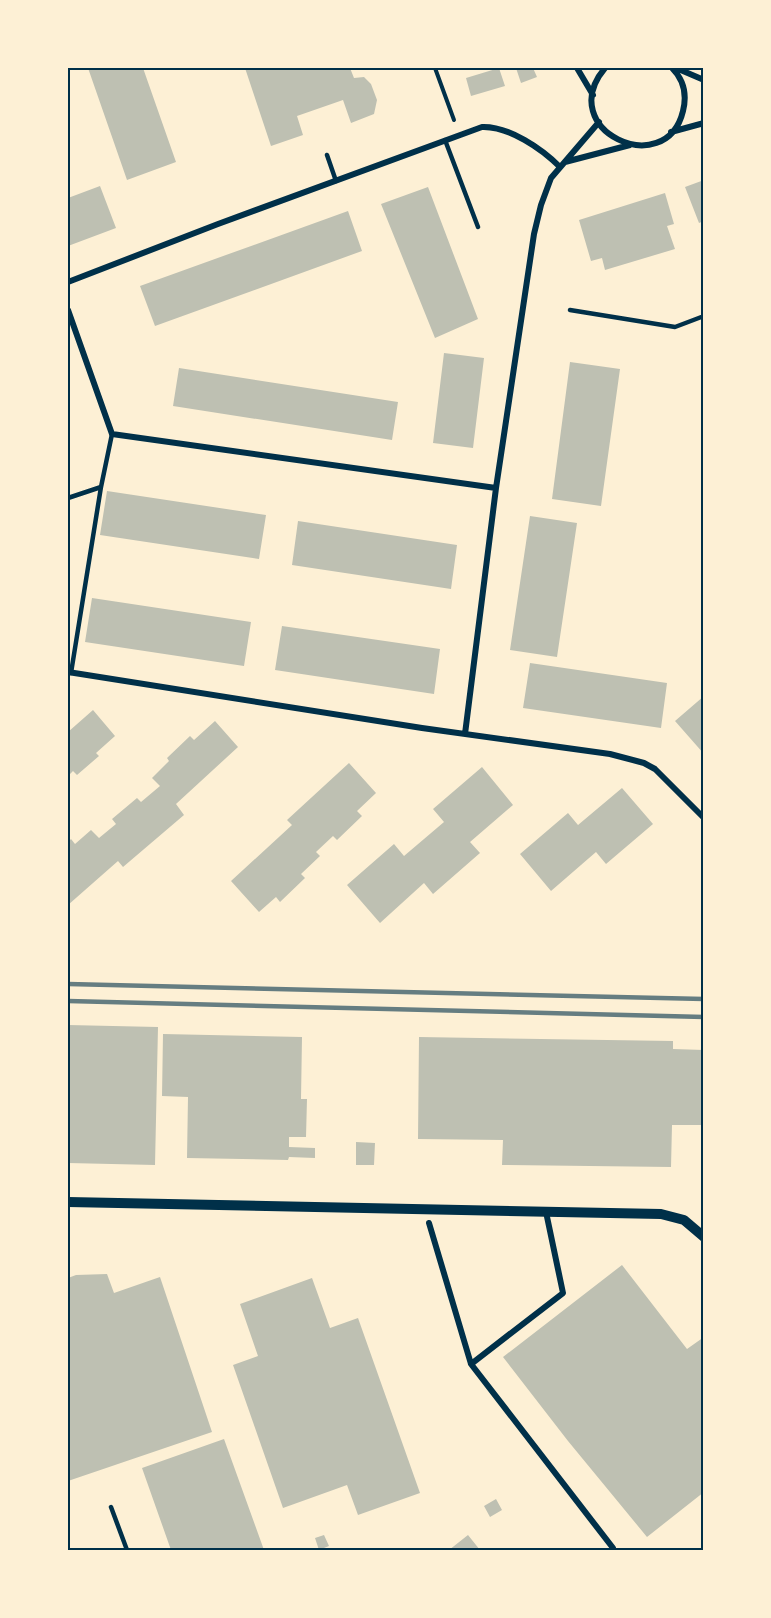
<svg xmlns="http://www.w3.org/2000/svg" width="771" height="1618" viewBox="0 0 771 1618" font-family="Inter,sans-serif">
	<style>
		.building { fill: #bec0b2 }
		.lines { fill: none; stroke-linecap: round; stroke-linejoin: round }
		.path { stroke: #003049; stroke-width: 4 }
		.service { stroke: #003049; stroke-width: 4.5 }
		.minor { stroke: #003049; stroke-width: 6 }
		.tertiary { stroke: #003049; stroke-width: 10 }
		.rail { stroke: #657d81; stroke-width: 4.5 }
		.neatline { fill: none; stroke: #003049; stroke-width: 2 }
	</style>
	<rect width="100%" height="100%" fill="#fdf0d5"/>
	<path class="building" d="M88,68H143L176,162L127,180Z
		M245,68H350L354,78L364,77L371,84L377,100L374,114L351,123L343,100L297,116L303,135L271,146Z
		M499,68L505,86L471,96L466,78Z
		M516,68H533L537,77L521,83Z
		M704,180V221L699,223L685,187Z
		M100,186L116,228L68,246V198Z
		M428,187L478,319L435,338L381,204Z
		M665,193L674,224L667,226L675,249L605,270L602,258L591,261L579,220Z
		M348,211L362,251L155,326L140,286Z
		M444,353L484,358L473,448L433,443Z
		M570,362L620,369L601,506L552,499Z
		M179,368L398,402L392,440L173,406Z
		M107,491L266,515L259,559L100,535Z
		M530,516L577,523L557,657L510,650Z
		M298,521L457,545L451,589L292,565Z
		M92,598L251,622L244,666L85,642Z
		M282,626L440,649L434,694L275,670Z
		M530,663L667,683L661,728L523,708Z
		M704,696V754L675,721Z
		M93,710L115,736L96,753L99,756L77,775L73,771L68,776V732Z
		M215,721L238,747L176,804L184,815L123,867L118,861L68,905V842L71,839L75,844L91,830L99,838L116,824L112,819L137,798L141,802L160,786L152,778L169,761L167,758L190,736L194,740Z
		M349,763L376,793L357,811L362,816L337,840L333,836L316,852L320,856L301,874L305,878L280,902L276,897L259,912L231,881L292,825L287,820Z
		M482,767L513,805L470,842L480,853L433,894L424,883L380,923L347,885L394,844L404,856L444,822L433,809Z
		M622,788L653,824L606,864L596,852L551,891L520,854L568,813L578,825Z
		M68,1025L158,1027L155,1165L68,1163Z
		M163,1034L302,1037L301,1099H307L306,1137H289V1147L315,1148V1158L289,1157L288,1160L187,1158L188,1097L162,1096Z
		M419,1037L673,1041V1049L704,1050V1125H672L671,1167L502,1165L503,1140L418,1139Z
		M356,1142L375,1143L374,1165H356Z
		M622,1265L687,1349L704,1337V1492L647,1537L568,1441L503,1357Z
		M107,1274L114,1293L160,1277L212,1432L68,1481V1278L76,1275Z
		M312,1278L330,1328L358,1318L420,1493L358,1515L347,1485L283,1508L233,1365L258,1356L240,1304Z
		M224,1439L264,1550H171L142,1468Z
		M496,1499L502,1510L490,1517L484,1506Z
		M324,1535L329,1546L319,1550L315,1538Z
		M468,1535L480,1550H449Z"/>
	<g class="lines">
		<path class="path" d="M435,68L454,120"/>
		<path class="service" d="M445,140L478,227
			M327,155L336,181
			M570,310L675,327L704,316
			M68,498L101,487
			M71,673L101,487L112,434
			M111,1507L127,1550"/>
		<path class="minor" d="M577,68L593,95
			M605,68C553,130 666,182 683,111C687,95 684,80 672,68
			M676,68L704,80
			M671,132L704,123
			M565,162L630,145
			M68,282L218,224L482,127C509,126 542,149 560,167
			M68,310L112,434L496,488
			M68,672L422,728L610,754L644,763L655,769L704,818
			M465,734L496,488L534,234L541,205L551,178L599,122
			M429,1223L471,1364L613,1548L611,1550
			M471,1364L563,1293L546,1212"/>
		<path class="tertiary" d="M68,1202L661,1214L684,1220L704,1237"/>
		<path class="rail" d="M68,984L704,999
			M68,1001L704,1017"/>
	</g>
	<rect width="771" height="1618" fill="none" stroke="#fdf0d5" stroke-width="138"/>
	<rect x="69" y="69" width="633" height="1480" class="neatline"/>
</svg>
